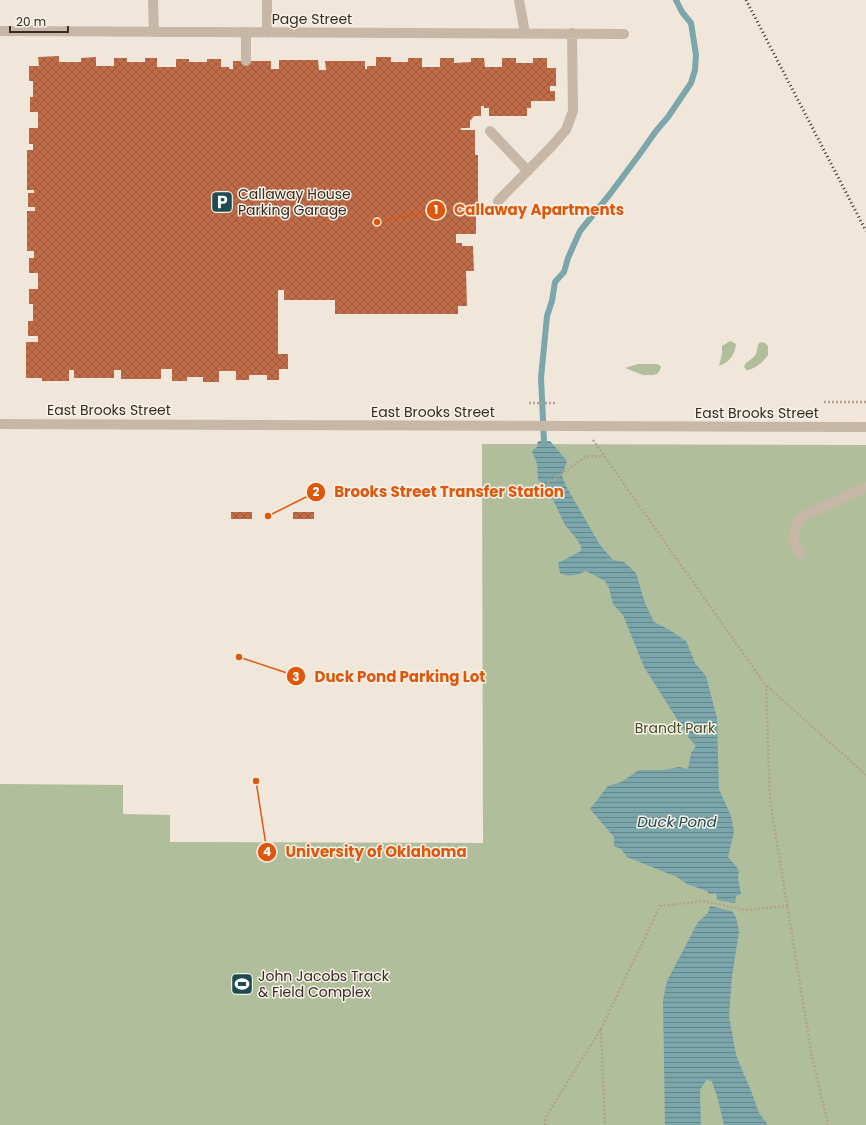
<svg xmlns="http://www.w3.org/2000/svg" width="866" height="1125" viewBox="0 0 866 1125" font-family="Poppins,sans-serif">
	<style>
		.green { fill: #b0be9b }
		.water { fill: url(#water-rules) }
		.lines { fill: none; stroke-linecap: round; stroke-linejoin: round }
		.stream { stroke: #7aa6ac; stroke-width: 6 }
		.building { fill: url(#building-cross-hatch) }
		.path { stroke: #b3a291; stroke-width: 2.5; stroke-dasharray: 2 2; stroke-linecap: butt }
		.minor { stroke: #c7b7a6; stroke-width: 10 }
		.rail { stroke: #342c27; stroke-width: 3; stroke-dasharray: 1 3; stroke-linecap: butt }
		.labels { text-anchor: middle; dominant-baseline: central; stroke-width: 3; stroke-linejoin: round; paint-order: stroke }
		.street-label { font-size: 14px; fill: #342c27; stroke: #f8f1e6 }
		.poi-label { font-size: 14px; fill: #342c27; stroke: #f8f1e6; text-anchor: start }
		.park-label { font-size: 14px; fill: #41512c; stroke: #f8f1e6 }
		.water-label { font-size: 15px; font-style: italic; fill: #1f4c53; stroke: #f8f1e6 }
		.leader { fill: none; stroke: #df570d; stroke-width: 1.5 }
		.callout-dot { fill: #df570d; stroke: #f8f1e6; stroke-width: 1.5 }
		.mark-label { font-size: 12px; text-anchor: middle; font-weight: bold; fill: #fff }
		.callout-label { font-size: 15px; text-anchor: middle; font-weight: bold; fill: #df570d; stroke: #f8f1e6; stroke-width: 3; stroke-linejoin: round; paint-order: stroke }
	</style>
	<defs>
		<pattern id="water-rules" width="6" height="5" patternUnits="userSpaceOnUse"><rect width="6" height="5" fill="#7aa6ac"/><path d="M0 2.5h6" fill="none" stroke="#65878c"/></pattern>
		<pattern id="building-cross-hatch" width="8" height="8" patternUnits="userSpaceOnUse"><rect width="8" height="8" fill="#c06c48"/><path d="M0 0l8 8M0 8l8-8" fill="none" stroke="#9d593c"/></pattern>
	</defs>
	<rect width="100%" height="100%" fill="#f0e7da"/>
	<path class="green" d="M730,341L736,344C735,354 729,363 719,366L722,354V346Z
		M760,342L765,343L768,346V355C764,361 754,370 746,370L744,367C746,360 753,360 756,354C758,350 756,346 760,342Z
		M638,364H657L661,366L660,370L657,374L653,375H643L625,368Z
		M482,444L866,445V1125H0V784L123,785V814L170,815V842L483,843Z"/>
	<path class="water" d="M539,441H550L567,461L562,476L566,486L600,545L613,560L624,562L636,573L645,603L654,622L670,630L686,641L695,663L706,676L717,718L719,789L731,816L734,832L728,857L739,870L738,878L741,894L736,896L735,903L717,900L716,893L709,894L707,891L687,884L677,877L627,857L621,849L614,846V837L590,809L608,786L621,782L639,770H664L679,767L688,769L691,753L696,746L689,738L644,667L623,615L613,604L609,588L605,581L586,571C578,575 568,578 560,573L558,563L581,551V546L576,538L565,525L549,491L538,480L537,464L532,451L538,446L537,443Z
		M710,906L732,911L736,917L739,932L732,976L729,1016L736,1055L751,1091L759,1113L768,1125H724L717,1096L712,1082L707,1079L700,1090L701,1125H665L663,1000L667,981L698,922L708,913Z"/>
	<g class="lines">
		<path class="stream" d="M544,441L541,378L547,316L552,301L555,282L564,272L568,258L580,231L610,194L639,155L656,131L668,117L691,83L695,70L696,55L691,23L682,12L676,0"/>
	</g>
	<path class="building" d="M59,56V62H81V58L96,57V66H114V58H127V62H145V58H157V67H176V59H189V62H207V59H221V67H229V69H233V61H271V69H279V60H318L319,70H326L325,61H365V69H367V66H376V57H391V62H408V58H422V67H440V58H454V63L471,62V58H484L485,67H502V58H516V63H533V58H547V68H556V86H550V91H555V101H531V108H527V116H489V108H484V106H481V116H474L470,121V128H461V130H475V155H478V209H476V234H456V243H462V246H473L474,271H466L467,306H458V314H335V300H284V290H278V354H288V369H279V380H267V375H249V380H236V371H219V382H203V377H187V381H172V369H161V379H121V370H114V378H74V370H69V381H42V378H26V342H38V336H28V321H33V304H29V289H38V273H29V258H34V251H27V211H35V207H28V193H34V190H27V150H33V144H29V128H38V112H30V97H33V81H29V66H39L38,57Z
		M231,512H252V519H231Z
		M293,512H314V519H293Z"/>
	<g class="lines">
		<path class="path" d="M824,402H866
			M529,403H555
			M593,440L766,686L770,800L811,1051L828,1125
			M535,493L585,457L591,456L605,457
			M767,686L866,775
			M601,1029L660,906L704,901L745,910L788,906
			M545,1125V1118L601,1029L605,1125"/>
		<path class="minor" d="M153,0L154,32
			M519,0L525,33
			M0,31L624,34
			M246,32V61
			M267,33V0
			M490,131L528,171
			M498,201L551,147L566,130L573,111L572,33
			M0,424L866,427
			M800,554L793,540L795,529L801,517L866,487"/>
		<path class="rail" d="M746,0L866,231"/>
	</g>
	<defs>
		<g id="parking-square" transform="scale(1.15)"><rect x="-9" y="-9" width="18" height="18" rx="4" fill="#1f4c53" stroke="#f8f1e6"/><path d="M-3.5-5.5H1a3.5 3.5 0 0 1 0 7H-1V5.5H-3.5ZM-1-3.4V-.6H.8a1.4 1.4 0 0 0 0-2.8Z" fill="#fff"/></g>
		<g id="stadium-square" transform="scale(1.15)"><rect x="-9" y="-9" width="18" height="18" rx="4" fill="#1f4c53" stroke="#f8f1e6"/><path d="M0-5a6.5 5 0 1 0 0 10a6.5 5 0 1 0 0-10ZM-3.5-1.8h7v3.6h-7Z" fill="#fff"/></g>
	</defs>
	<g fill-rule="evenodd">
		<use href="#parking-square" x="222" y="202"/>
		<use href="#stadium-square" x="242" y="984"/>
	</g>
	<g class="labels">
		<g class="street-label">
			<text x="312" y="19">Page Street</text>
			<text x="109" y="410">East Brooks Street</text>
			<text x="433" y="412">East Brooks Street</text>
			<text x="757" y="413">East Brooks Street</text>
		</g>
		<g class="poi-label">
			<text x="238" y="194">Callaway House<tspan x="238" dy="16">Parking Garage</tspan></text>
			<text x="258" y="976">John Jacobs Track<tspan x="258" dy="16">&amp; Field Complex</tspan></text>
		</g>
		<g class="park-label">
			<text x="675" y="728">Brandt Park</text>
		</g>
		<g class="water-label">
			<text x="677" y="821">Duck Pond</text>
		</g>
	</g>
	<path class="leader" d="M377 222L436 210M268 516L316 492M239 657L296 676M256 781L267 852"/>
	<g class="callout-dot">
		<circle cx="377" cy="222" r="4"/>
		<circle cx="268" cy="516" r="4"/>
		<circle cx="239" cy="657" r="4"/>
		<circle cx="256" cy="781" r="4"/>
		<circle cx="436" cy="210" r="10"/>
		<circle cx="316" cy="492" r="10"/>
		<circle cx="296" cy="676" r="10"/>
		<circle cx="267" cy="852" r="10"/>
	</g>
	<g class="mark-label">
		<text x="436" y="214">1</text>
		<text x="316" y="496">2</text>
		<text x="296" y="681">3</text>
		<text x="267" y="856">4</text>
	</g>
	<g class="callout-label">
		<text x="539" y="215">Callaway Apartments</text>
		<text x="449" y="497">Brooks Street Transfer Station</text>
		<text x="400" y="682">Duck Pond Parking Lot</text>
		<text x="376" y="857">University of Oklahoma</text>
	</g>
	<path d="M10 26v6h58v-6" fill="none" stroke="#342c27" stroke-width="2"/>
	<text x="16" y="26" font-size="12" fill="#342c27" stroke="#f8f1e6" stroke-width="3" paint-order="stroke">20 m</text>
</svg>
